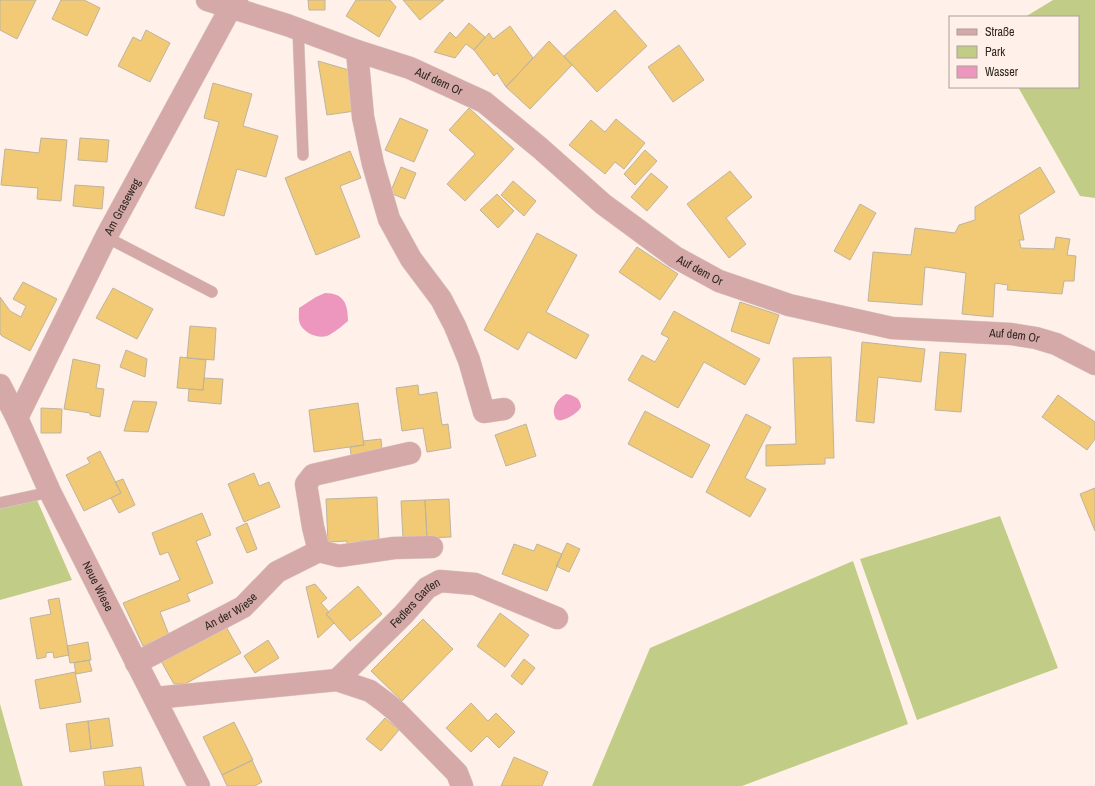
<svg xmlns="http://www.w3.org/2000/svg" width="1095" height="786" viewBox="0 0 1095 786" font-family="'Archivo Narrow',sans-serif">
	<style>
		.green { fill: #c1cd86 }
		.water { fill: #ed97bf }
		.building { fill: #f2c974; stroke: #beb49e }
		.lines { fill: none; stroke-linecap: round; stroke-linejoin: round }
		.service-casing { stroke: #dacdc5; stroke-width: 12 }
		.minor-casing { stroke: #dacdc5; stroke-width: 23 }
		.service { stroke: #d5a9a7; stroke-width: 11 }
		.minor { stroke: #d5a9a7; stroke-width: 22 }
		.labels { text-anchor: middle; dominant-baseline: central; stroke-width: 3.5; stroke-linejoin: round; paint-order: stroke }
		.street-label { font-size: 12px; fill: #2f2722; stroke: #fff1e9 }
	</style>
	<rect width="100%" height="100%" fill="#fff1e9"/>
	<path class="green" d="M1053,0H1095V198L1080,196L1018,87H1078V17H1025Z
		M37,500L72,580L0,600V508Z
		M1000,516L1058,668L917,720L860,559Z
		M853,561L908,724L742,786H592L650,648Z
		M0,704L23,786H0Z"/>
	<path class="water" d="M325,293C344,293 348,304 348,321C342,326 334,333 327,336C318,339 304,333 300,324C298,319 299,313 299,308L316,297Z
		M566,394L571,395L577,398C579,400 581,403 581,407C579,412 568,419 562,420C560,421 558,420 556,419C550,409 557,399 566,394Z"/>
	<path class="building" d="M0,0H36L17,39L0,30Z
		M61,0H84L100,8L87,36L52,19Z
		M308,0H325V10H309Z
		M356,0H390L396,7L379,37L346,16Z
		M403,0H444L420,20Z
		M615,10L647,46L597,92L564,56Z
		M469,23L485,37L474,50L466,44L455,58L434,52L450,32L456,38Z
		M510,26L533,58L506,87L497,73L494,76L474,50L489,33L493,39Z
		M146,30L170,43L150,82L118,66L133,37L141,41Z
		M549,41L572,65L530,109L506,87Z
		M679,45L704,80L673,102L648,67Z
		M318,61L349,70L355,111L327,115Z
		M213,83L252,94L243,126L278,136L266,177L237,169L224,216L195,208L219,122L204,118Z
		M469,108L514,149L465,201L447,184L475,154L449,130Z
		M400,118L428,130L414,162L385,150Z
		M616,119L645,143L624,169L615,162L605,174L569,145L591,120L605,132Z
		M41,138L67,140L61,201L37,199L38,188L1,185L5,149L39,153Z
		M80,138L109,140L107,162L78,160Z
		M645,150L657,161L635,185L624,174Z
		M350,151L361,178L340,186L360,237L316,255L285,178Z
		M401,167L416,173L405,199L390,193Z
		M1040,167L1055,192L1019,215L1024,240H1019L1021,248L1054,249L1056,237L1070,239L1067,255L1076,256L1074,281H1064L1062,294L1007,290L1008,285L995,283L993,317L962,314L966,273L925,267L922,305L868,301L873,252L911,255L915,228L955,233L959,225L975,220V207Z
		M730,171L752,197L726,218L746,244L729,258L687,204Z
		M651,173L668,187L647,211L631,197Z
		M513,181L536,201L524,216L501,195Z
		M75,185L104,187L102,209L73,206Z
		M497,194L514,211L498,228L480,210Z
		M860,204L876,213L850,260L834,251Z
		M537,233L577,255L546,312L589,335L576,359L528,332L518,350L484,330Z
		M637,247L678,274L660,300L619,272Z
		M23,282L57,299L30,351L2,336L0,334V297L10,311L21,317L26,306L13,299Z
		M113,288L153,309L137,339L96,318Z
		M740,302L779,315L769,344L731,331Z
		M674,311L760,359L745,385L704,362L678,408L628,380L642,355L655,362L669,338L661,334Z
		M190,326L216,328L214,360L187,358Z
		M862,342L925,349L921,382L878,377L874,423L856,421Z
		M126,350L147,359L145,377L120,367Z
		M940,352L966,354L961,412L935,410Z
		M180,357L206,360L203,390L177,388Z
		M831,357L834,458H825V464L766,466V445L796,444L793,358Z
		M73,359L100,365L96,388L104,389L100,417L90,415V413L64,409Z
		M204,378L223,379L221,404L188,401L189,389L203,390Z
		M418,385L419,395L437,392L442,425L448,424L451,448L427,452L423,428L402,431L396,388Z
		M1058,395L1095,422V439L1087,450L1042,417Z
		M133,401L157,402L148,432L124,431Z
		M358,403L364,445L314,452L309,410Z
		M41,408L62,409L61,433H41Z
		M645,411L710,445L692,478L628,444Z
		M746,414L771,427L745,478L766,489L750,517L706,492Z
		M526,424L536,456L506,466L495,435Z
		M381,439L382,450L351,455L350,447L364,445L363,441Z
		M100,451L121,493L84,511L66,475L90,463L87,458Z
		M254,473L259,486L269,482L280,507L244,522L228,484Z
		M123,479L135,505L119,513L111,498L121,493L115,482Z
		M1095,488V531L1080,494Z
		M377,497L379,540L360,541V546H347V541L328,542L326,499Z
		M449,499L451,537L427,538L425,500Z
		M425,500L427,538L403,539L401,501Z
		M202,513L211,535L196,541L213,583L187,594L190,601L160,612L169,635L143,646L123,603L180,580L168,552L160,555L152,533Z
		M247,523L257,549L247,553L236,528Z
		M567,543L580,549L569,572L556,566Z
		M514,544L534,551L537,544L562,554L547,591L502,574Z
		M315,584L327,598L321,603L329,612L326,614L334,623L318,638L306,587Z
		M358,586L382,614L350,641L326,614Z
		M59,598L69,655L54,658L53,652L46,653V657L37,659L30,618L51,614L48,600Z
		M500,613L529,635L505,667L477,646Z
		M423,619L453,649L402,701L371,671Z
		M225,625L241,653L185,684H174L161,661Z
		M268,640L279,658L255,673L244,656Z
		M88,642L91,660L70,663L67,646Z
		M524,659L535,668L522,685L511,676Z
		M89,660L92,671L76,674L74,663Z
		M75,672L81,702L40,709L35,680Z
		M471,703L488,721L496,713L515,732L499,748L487,736L471,752L446,728Z
		M109,718L113,746L91,749L88,721Z
		M385,718L399,730L381,751L366,739Z
		M88,721L91,749L70,752L66,724Z
		M234,722L253,760L222,775L203,737Z
		M514,757L548,772L542,786H501Z
		M252,760L262,782L255,786H227L222,775Z
		M141,767L144,786H105L103,772Z"/>
	<g class="lines">
		<g class="service-casing">
			<path id="service" d="M298,28L303,155
				M106,237L212,292
				M0,503L50,492"/>
		</g>
		<g class="minor-casing">
			<g id="minor">
				<path id="s1" d="M207,0L287,25L357,51L410,68L484,102L540,148L603,204L675,257L719,281L789,305L892,328L1011,334L1036,338L1056,344L1095,364"/>
				<path d="M357,51L363,117L373,164L389,219L411,259L441,299L455,326L469,360L484,412L504,409"/>
				<path id="s2" d="M0,385L17,418L50,492L199,786"/>
				<path id="s3" d="M17,418L106,237L231,7L237,0"/>
				<path d="M319,551L313,527L306,484L313,475L410,453"/>
				<path id="s4" d="M136,663L243,607L277,572L319,551L339,556L394,548L432,547"/>
				<path id="s5" d="M337,680L403,615L427,588L440,581L475,584L557,618"/>
				<path d="M155,698L337,680L370,691L385,702L397,712L457,773L462,786"/>
			</g>
		</g>
		<use href="#service" class="service"/>
		<use href="#minor" class="minor"/>
	</g>
	<g class="labels">
		<g class="street-label">
			<text stroke="none"><textPath href="#s1" startOffset="246">Auf dem Or</textPath></text>
			<text stroke="none"><textPath href="#s3" startOffset="236">Am Graseweg</textPath></text>
			<text stroke="none"><textPath href="#s1" startOffset="570">Auf dem Or</textPath></text>
			<text stroke="none"><textPath href="#s1" startOffset="894">Auf dem Or</textPath></text>
			<text stroke="none"><textPath href="#s2" startOffset="224">Neue Wiese</textPath></text>
			<text stroke="none"><textPath href="#s5" startOffset="110">Fedlers Garten</textPath></text>
			<text stroke="none"><textPath href="#s4" startOffset="108">An der Wiese</textPath></text>
		</g>
	</g>
	<rect x="949" y="16" width="130" height="72" fill="#fff1e9" stroke="#aca099"/>
	<rect x="957" y="29" width="20" height="6" fill="#d5a9a7" stroke="#aca099"/>
	<text x="985" y="36" font-size="12" fill="#2f2722">Straße</text>
	<rect x="957" y="46" width="20" height="12" fill="#c1cd86" stroke="#aca099"/>
	<text x="985" y="56" font-size="12" fill="#2f2722">Park</text>
	<rect x="957" y="66" width="20" height="12" fill="#ed97bf" stroke="#aca099"/>
	<text x="985" y="76" font-size="12" fill="#2f2722">Wasser</text>
</svg>
